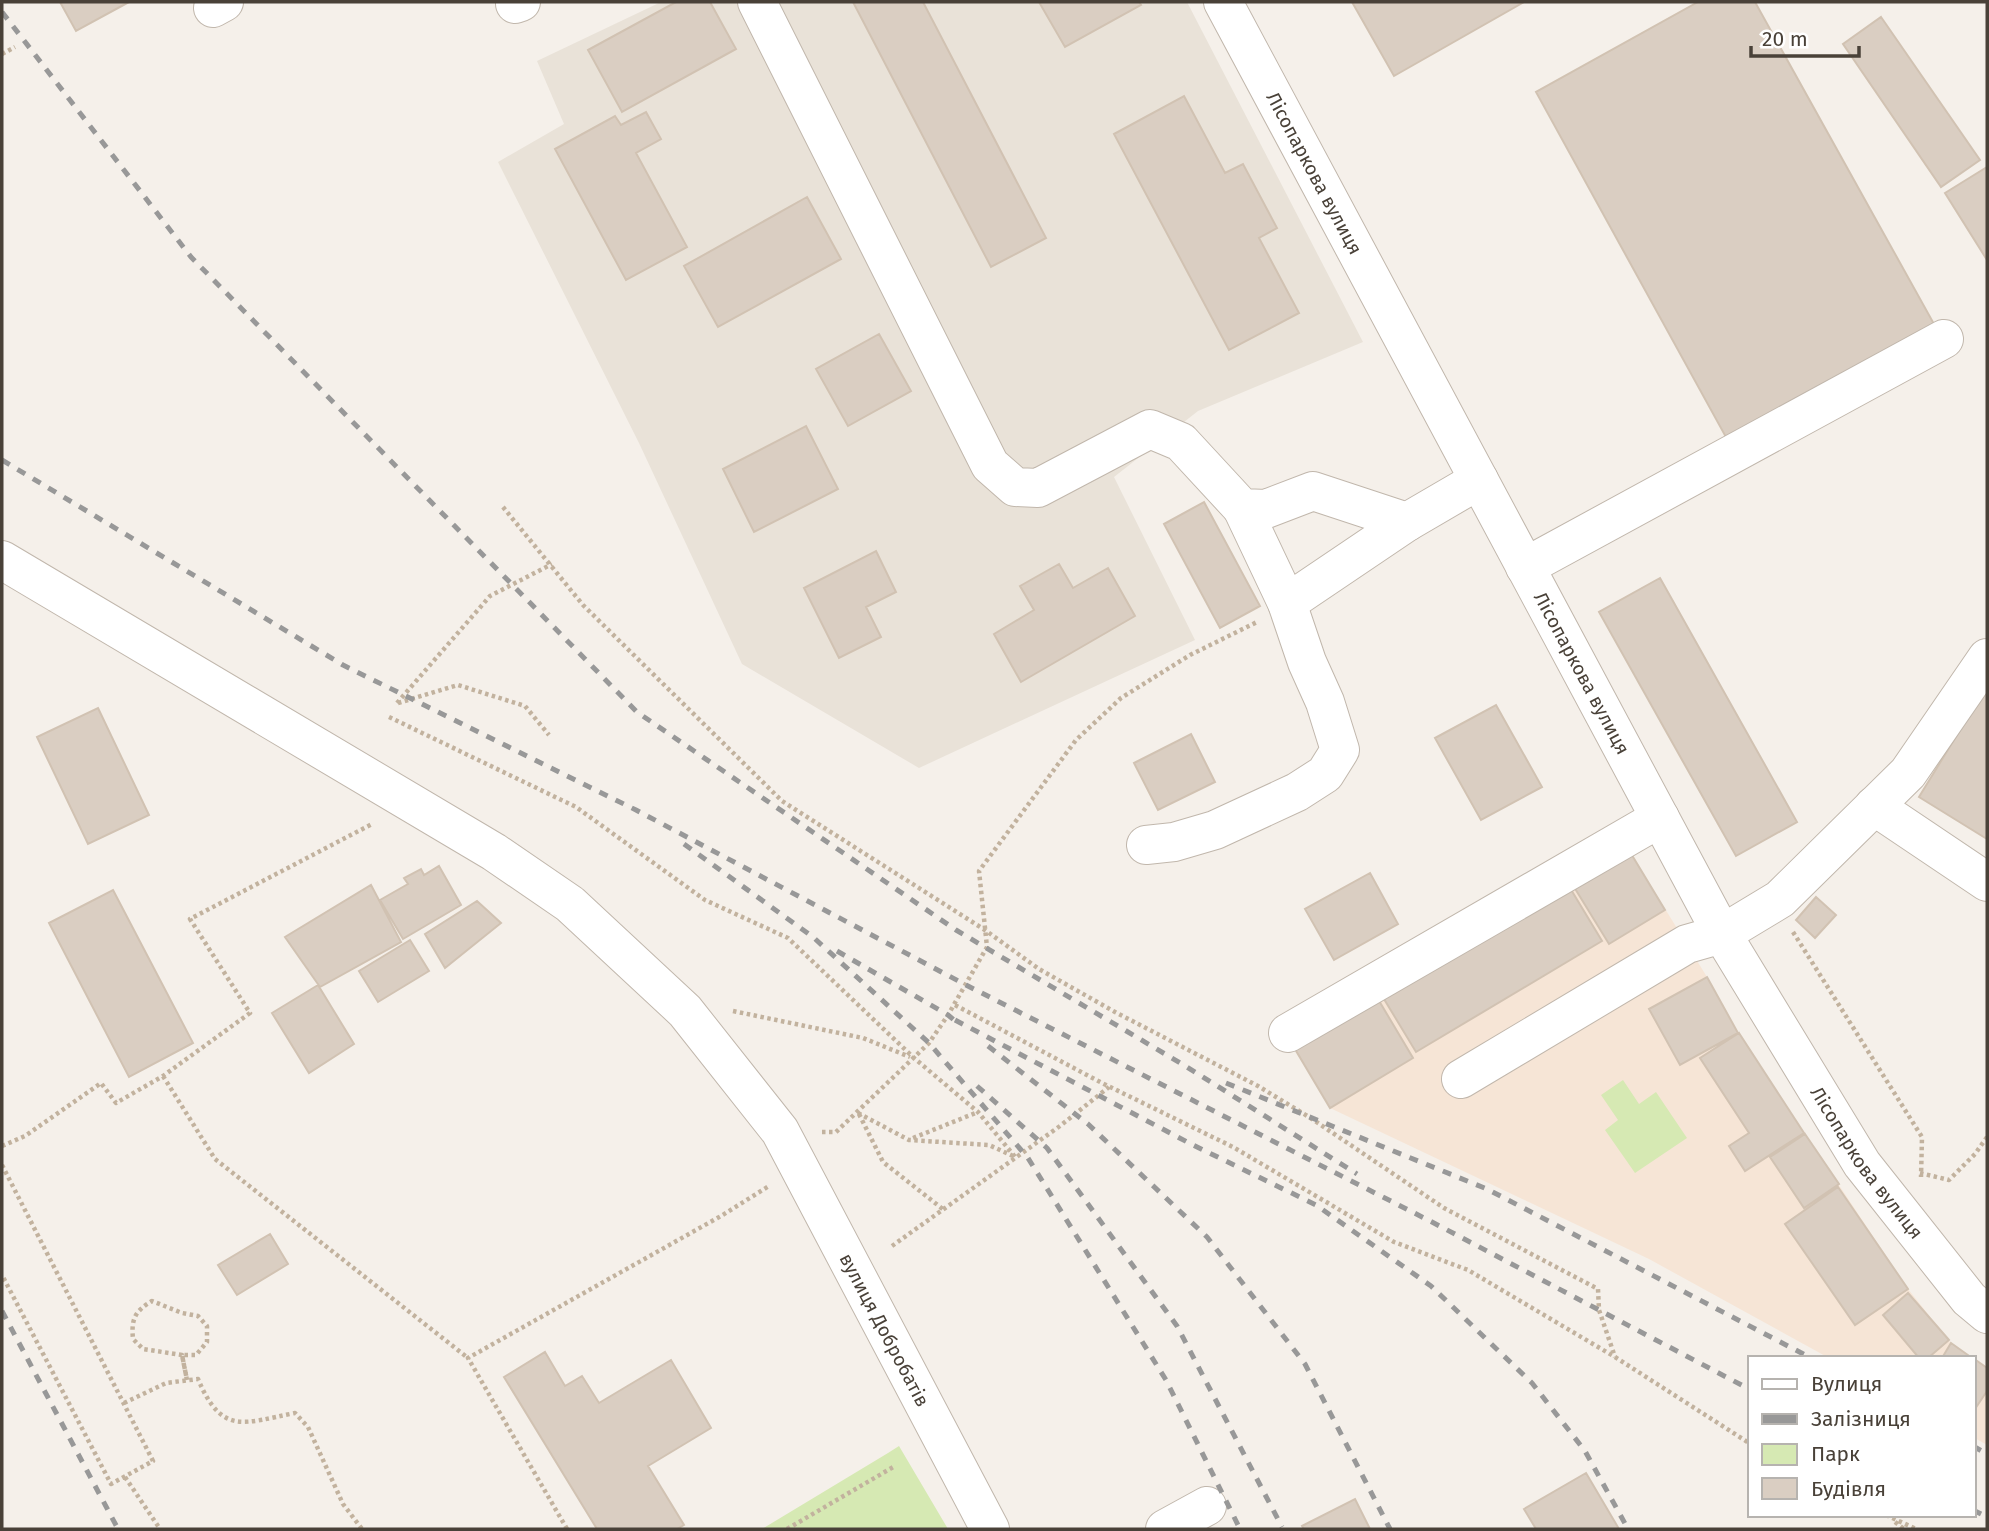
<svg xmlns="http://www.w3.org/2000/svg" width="1989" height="1531" viewBox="0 0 1989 1531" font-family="'Fira Sans',sans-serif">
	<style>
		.residential { fill: #e9e2d8 }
		.commercial { fill: #f6e5d6 }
		.green { fill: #d6e9b3 }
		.building { fill: #dacec2; stroke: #d1c2b2; stroke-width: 2 }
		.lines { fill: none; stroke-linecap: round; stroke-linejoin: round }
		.minor-casing { stroke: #c1b7ac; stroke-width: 40 }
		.path { stroke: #c2b29e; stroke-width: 4.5; stroke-dasharray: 3.5 3.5; stroke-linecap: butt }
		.minor { stroke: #fff; stroke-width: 38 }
		.rail { stroke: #989898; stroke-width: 5; stroke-dasharray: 9 9; stroke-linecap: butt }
		.labels { text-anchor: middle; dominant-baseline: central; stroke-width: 5; stroke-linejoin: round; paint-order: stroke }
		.street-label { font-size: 19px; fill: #494138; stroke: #fff }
	</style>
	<rect width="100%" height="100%" fill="#f5f0ea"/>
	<path class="residential" d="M661,2H1187L1363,342L1198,411L1114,477L1195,640L919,768L742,664L639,443L498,162L564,124L537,61Z"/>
	<path class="commercial" d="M1627,847L1707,977L1738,1033L1908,1289L1951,1343L1972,1358H1829L1649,1259L1330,1108L1292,1044Z
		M1973,1358L1987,1368V1445L1973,1437Z"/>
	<path class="green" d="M1623,1080L1639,1104L1656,1092L1687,1138L1635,1173L1605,1130L1618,1120L1601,1095Z
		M899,1446L948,1529H762L888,1453Z"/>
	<path class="building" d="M60,2H129L76,31Z
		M676,2H710L736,49L622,112L588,50Z
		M853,2H923L1046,238L991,267Z
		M1039,2H1139L1141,5L1065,47Z
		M1352,2H1524L1394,76Z
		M1698,2H1755L1934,324L1727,439L1536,92Z
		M1881,17L1980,160L1941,187L1843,44Z
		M1184,96L1225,173L1243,164L1277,228L1259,238L1299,313L1229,350L1114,134Z
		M646,112L661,139L636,153L687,247L626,280L555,149L615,116L621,125Z
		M1987,167V260L1945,193Z
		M807,197L841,259L718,327L684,266Z
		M879,334L911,391L848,426L816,369Z
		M806,426L838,489L754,532L723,469Z
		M1204,502L1260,606L1220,628L1164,524Z
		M876,551L896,592L866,607L881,637L839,658L804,588Z
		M1059,564L1073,588L1108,568L1135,616L1021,682L994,634L1034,610L1020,586Z
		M1660,578L1797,822L1736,856L1599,612Z
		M1987,686V839L1919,797Z
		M1496,705L1542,787L1481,820L1435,738Z
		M98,708L149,815L88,844L37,737Z
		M1191,734L1215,782L1158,810L1134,763Z
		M1627,847L1665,910L1609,944L1571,882Z
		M439,866L461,905L403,939L380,900L408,884L404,878L421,869L424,875Z
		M1370,873L1398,924L1334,960L1305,909Z
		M1567,883L1602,941L1416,1052L1381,994Z
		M371,885L401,942L320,987L285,937Z
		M113,890L193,1043L129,1077L49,923Z
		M1816,897L1836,915L1815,938L1796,920Z
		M477,901L501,923L445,968L425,934Z
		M410,940L429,971L378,1002L359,971Z
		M1707,977L1738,1033L1680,1065L1649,1009Z
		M318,985L354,1044L309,1073L272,1013Z
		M1375,994L1413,1058L1330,1108L1292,1044Z
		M1739,1033L1804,1133L1745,1171L1729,1146L1749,1133L1700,1058Z
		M1805,1134L1839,1184L1804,1208L1770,1157Z
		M1838,1187L1908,1289L1855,1325L1785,1224Z
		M270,1234L288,1264L237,1295L218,1265Z
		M1908,1293L1949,1340L1928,1358H1919L1883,1315Z
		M1951,1343L1972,1358H1942Z
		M545,1352L565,1386L582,1376L599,1403L671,1360L711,1428L648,1466L684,1525L677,1529H597L504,1377Z
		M1973,1358L1987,1368V1391L1975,1409L1973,1408Z
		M1586,1473L1619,1529H1536L1524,1509Z
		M1355,1499L1370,1529H1304L1302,1526Z"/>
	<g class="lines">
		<g class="minor-casing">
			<g id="minor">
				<path d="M757,2L990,465L1015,487L1038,488L1150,429L1181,442L1242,508L1266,509L1313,491L1407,522L1479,480"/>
				<path id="s1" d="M1223,2L1722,934L1862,1164L1969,1299L1987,1314"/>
				<path d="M515,4L521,2"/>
				<path d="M213,8L224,2"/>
				<path id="s2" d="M2,560L494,852L570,904L685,1011L780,1131L990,1529"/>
				<path d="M1525,567L1944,339"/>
				<path d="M1287,603L1407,522"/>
				<path d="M1874,806L1987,882"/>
				<path d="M1146,845L1174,842L1215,830L1297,792L1325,774L1340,750L1325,702L1307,662L1287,603L1242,508"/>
				<path d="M1288,1033L1660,818"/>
				<path d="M1461,1079L1687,944L1722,934L1780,899L1908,773L1987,658"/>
				<path d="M1165,1529L1207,1506"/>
			</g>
		</g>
		<path class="path" d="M2,54L15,47
			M503,507L583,605L782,801L985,930L1039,969L1115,1012L1258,1086L1309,1117L1444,1208L1598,1289L1599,1310L1615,1357
			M397,703L490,596L552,564
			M398,703L458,685L525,706L549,735
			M389,717L576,807L705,900L788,938L914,1058L978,1112L1016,1158
			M1793,932L1922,1137L1921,1177
			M955,1005L1102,1083L1233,1147L1394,1242L1468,1270L1615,1357L1749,1443
			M733,1011L863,1038L910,1057
			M163,1076L215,1159L468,1358
			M858,1113L909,1140L989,1145L1013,1156
			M859,1114L883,1162L944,1210
			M822,1132H836L929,1043L948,1015L987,947L979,871L1076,740L1121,698L1190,655L1257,622
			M913,1138L978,1112
			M2,1146L25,1136L101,1083L116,1103L163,1076L250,1013L190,919L372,824
			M2,1165L153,1461L111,1484L3,1277
			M1920,1173L1949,1180L1975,1154L1987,1137
			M892,1246L1060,1126L1109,1087
			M187,1380L182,1355H196L207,1342V1326L198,1316L182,1313L152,1301C135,1311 131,1319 133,1339L143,1349L182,1355L187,1380
			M124,1403L166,1383L198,1379C222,1436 243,1423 295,1413L308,1427L343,1504L362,1529
			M125,1477L160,1529
			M1886,1515L1916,1529
			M1895,1522L1904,1529
			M567,1529L468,1358L721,1216L769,1186
			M787,1529L895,1466"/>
		<use href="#minor" class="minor"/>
		<path class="rail" d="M2,12L191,257L637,712L956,930L1187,1067L1357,1174
			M2,460L343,665L636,810L966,985L1432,1222L1749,1389
			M684,844L813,937L929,1043L1028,1158L1166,1380L1240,1529
			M837,951L948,1015L960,1025
			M955,1020L1193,1145L1316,1205L1431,1286L1532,1383L1585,1451L1628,1529
			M988,1046L1088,1124L1207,1237L1305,1364L1390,1529
			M1226,1083L1487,1189L1811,1358
			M977,1086L1047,1148L1177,1326L1282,1527
			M2,1311L118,1529
			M1973,1446L1987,1454
			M1973,1510L1987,1517"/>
	</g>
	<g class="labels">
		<g class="street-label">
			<text stroke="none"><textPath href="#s1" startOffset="194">Лісопаркова вулиця</textPath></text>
			<text stroke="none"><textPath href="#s1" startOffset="761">Лісопаркова вулиця</textPath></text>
			<text stroke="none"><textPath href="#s1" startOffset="1328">Лісопаркова вулиця</textPath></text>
			<text stroke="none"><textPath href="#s2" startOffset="1199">вулиця Добробатів</textPath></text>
		</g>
	</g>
	<rect width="1989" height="1531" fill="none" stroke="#494138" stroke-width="7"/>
	<rect x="1748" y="1356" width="228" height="161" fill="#ffffff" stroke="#b6b3af" stroke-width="2"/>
	<rect x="1762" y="1379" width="35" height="10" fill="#ffffff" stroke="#b6b3af" stroke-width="2"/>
	<text x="1811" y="1391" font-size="21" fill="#494138">Вулиця</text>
	<rect x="1762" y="1414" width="35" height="10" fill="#989898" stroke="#b6b3af" stroke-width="2"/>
	<text x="1811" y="1426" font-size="21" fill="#494138">Залізниця</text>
	<rect x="1762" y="1444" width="35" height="21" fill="#d6e9b3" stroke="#b6b3af" stroke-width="2"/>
	<text x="1811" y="1461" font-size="21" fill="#494138">Парк</text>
	<rect x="1762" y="1478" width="35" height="21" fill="#dacec2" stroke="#b6b3af" stroke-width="2"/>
	<text x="1811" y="1496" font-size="21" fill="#494138">Будівля</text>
	<path d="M1751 46v10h108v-10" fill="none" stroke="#494138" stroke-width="3.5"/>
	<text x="1762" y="46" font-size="21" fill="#494138" stroke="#ffffff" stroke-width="5" paint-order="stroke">20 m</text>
</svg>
